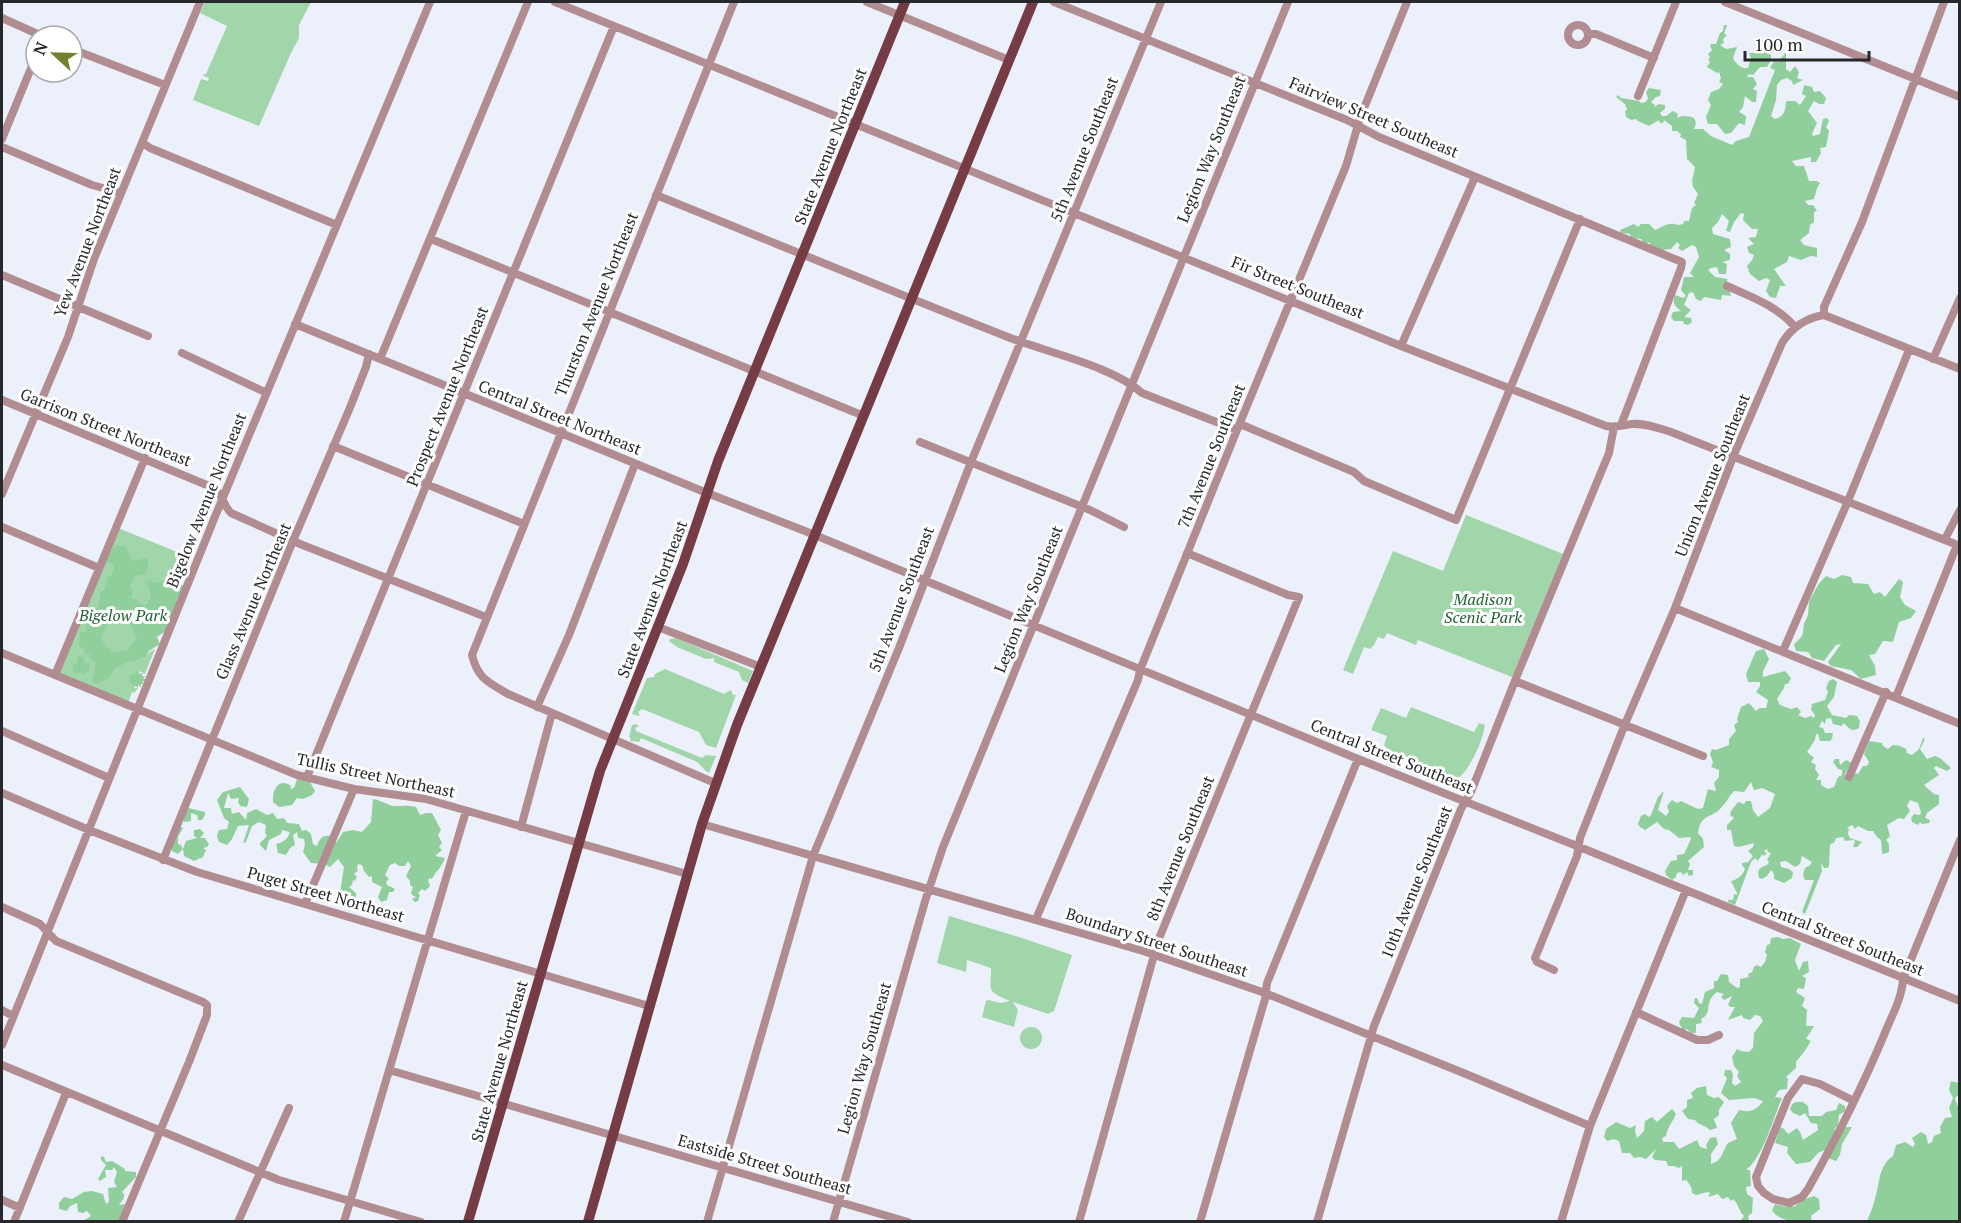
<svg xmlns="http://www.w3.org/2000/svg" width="1961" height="1223" viewBox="0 0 1961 1223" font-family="'PT Serif',serif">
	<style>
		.green { fill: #a1d5aa }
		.forest { fill: #90cf9c; fill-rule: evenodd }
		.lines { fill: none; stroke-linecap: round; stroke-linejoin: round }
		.minor { stroke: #b18d91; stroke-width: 8 }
		.major { stroke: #763c45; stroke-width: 10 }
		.labels { text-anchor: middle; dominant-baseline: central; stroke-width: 6; stroke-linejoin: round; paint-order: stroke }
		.street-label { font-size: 16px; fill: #26282b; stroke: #fff }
		.park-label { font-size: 16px; font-style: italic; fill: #216333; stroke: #fff }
	</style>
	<rect width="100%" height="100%" fill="#ecf0fa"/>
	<path class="green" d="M205,2H311L299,25V38L291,53L259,126L193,100L201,79L208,81L209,78L202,75L206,74L227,26L200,13Z
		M1466,515L1563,554L1512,677L1418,640L1416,645L1387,633L1384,639L1378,637L1374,645L1370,649L1364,647L1353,674L1343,670L1393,551L1443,571Z
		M118,528L187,556L146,657L150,652L155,649L145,674L140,671L134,688H138L134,693L132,692L128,703L58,675Z
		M676,638L753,671L748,683L742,680L739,672L714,662V658L706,659L677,647L669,641L670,639Z
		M665,669L724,694L731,690L733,695H736L716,748L706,745L699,732L642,709L638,712L640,716L632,714L647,678L654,677L655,674Z
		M1411,707L1474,732L1479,723L1485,725C1483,741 1468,775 1453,782L1427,770L1425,773L1391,752L1384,745L1387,736L1371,730L1381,708L1406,718Z
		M635,724L639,726L635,728L636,731L702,758L706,755L716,756L709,773L706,771L697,762L641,738L639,742L630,741L631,738L629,737L632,725Z
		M949,916L1019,937L1072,955L1054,1011L1048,1014L1013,1002L1018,1010L1014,1027L982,1017L986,1001L988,1000L1001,1003L1010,1001C986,991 991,992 991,968L967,960L966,972L937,963Z
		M1020 1038a11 11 0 1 1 22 0a11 11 0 1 1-22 0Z"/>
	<path class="forest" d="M1724,25H1727L1724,34L1727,35L1723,39L1724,43L1720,45L1726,49L1737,47L1733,58C1736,64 1741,69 1748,68L1751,58L1749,53L1764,52L1771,55V60L1767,67H1760L1753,75L1749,74L1747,77H1753L1757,84L1753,89L1757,91L1756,102H1752L1745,96L1743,107L1739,112L1746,116L1745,125L1739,123L1731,133L1725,134L1717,124H1708L1706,117L1711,105L1708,100L1711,92L1719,89L1723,84L1719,82L1721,78L1719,72L1717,73L1707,67L1710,62L1708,60L1710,57L1708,54L1712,50L1710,46L1711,44H1716L1720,33L1723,31Z
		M1786,52V69L1790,72L1795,66L1799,72L1797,78L1803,80L1793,85L1792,81L1787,78L1781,80L1777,85L1776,100L1771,116L1775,119C1785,116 1785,111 1786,101H1795L1800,105L1806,96L1802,94L1804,85L1812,87L1814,92L1820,91L1826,98L1824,104H1819L1814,101L1808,111L1817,123L1812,134L1813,136L1820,134L1823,119L1827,118L1829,121L1826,127L1829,131L1826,147L1820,148L1821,153L1816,162H1811V157L1792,161L1796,166H1804L1809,181H1817L1820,183L1817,188L1814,199L1805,201L1808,205H1813L1817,211L1814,212V222L1810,225L1809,233L1800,240L1804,245L1817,248V257L1811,256L1801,260L1789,256L1787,262L1774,269L1786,286H1780L1776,298L1770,297L1766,291L1770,280L1766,278L1759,281L1750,274L1747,266L1752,260L1754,255L1749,253L1747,247L1754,244L1748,238L1756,237L1758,229H1752L1743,220L1744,214L1741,213L1734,222L1730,232L1726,231L1729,221L1722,214L1718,222L1712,228L1713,234L1730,239L1731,247L1724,250L1730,254V260L1722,262L1727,264L1726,274H1719L1717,267L1711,268L1708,270L1715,277L1728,279L1727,280L1731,296L1722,295L1721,300L1704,297L1701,301L1696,299L1693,292L1689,293L1684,305L1691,310L1684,317L1691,318L1692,322L1688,325L1684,324L1683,321H1674L1671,317L1673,312L1681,311C1675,306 1672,304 1675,295L1683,298L1686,296L1681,290L1684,277H1694L1690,273L1699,257L1696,247L1692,245L1682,251L1678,248L1680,245L1677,242L1671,249L1653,251L1649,242L1645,244L1641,239L1631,238L1630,234L1621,233L1620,230L1634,224L1638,227L1641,224H1649L1655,230C1662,227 1669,221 1678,225L1683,224L1684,221H1689L1692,208L1696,205L1694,203L1698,194L1693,187L1692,181L1695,167L1687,159L1686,140L1680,137L1681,134L1677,131H1672V126L1664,120L1663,123H1660L1659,120L1649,126L1638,121L1636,119L1631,120L1626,117L1625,111L1627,110L1625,104L1616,97L1618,95L1621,98L1639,101L1641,103L1646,102L1648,98L1646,92L1649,88L1661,90L1660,96L1656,97L1651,102L1655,105L1654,107L1659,104L1665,105V109L1660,113L1662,116H1666L1673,111L1678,114L1677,118C1682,115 1689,116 1694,118L1696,123L1694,129H1703L1711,136L1732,145L1736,141L1749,137L1775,70L1770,68L1774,61L1778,62Z
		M118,546H126L132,561L147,558L149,566L145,574L136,576L129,586L133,590L131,599H137L139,604L147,605L151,596L147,583L149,580L156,583C166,580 175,576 183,586L182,591L177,599L179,602L173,614L165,622L167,624L166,631L157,637L160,644L149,651L146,657H141L135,661C126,659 123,666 115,668L109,678L97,684L93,682L92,676L96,673L94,671L96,662L91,660V655L85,654L83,648L79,646L80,632L87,631L85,627L89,621L83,617L98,607L101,592L105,590L107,577L111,576L114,570L113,564L107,562L106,550ZM112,606L121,616L126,618L137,638L127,651L112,652L105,646L101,637L106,627L107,620L101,615L106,608Z
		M1842,575L1851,577L1853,583L1868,584L1874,594L1880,592L1885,597L1899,579L1903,582L1900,597L1905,605L1916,611L1911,618L1899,622L1893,642L1883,641L1875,654L1869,655L1875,666L1876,675L1861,679L1851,670L1831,666L1828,662L1841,644L1836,645L1824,661L1812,658L1808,652L1796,651L1794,644C1805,635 1802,635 1804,624C1805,621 1807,618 1808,615C1809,610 1808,604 1810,600C1815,591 1818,583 1826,576L1834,579Z
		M1764,649L1769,659L1763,671V677L1785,671L1791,678L1788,684H1785L1784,688L1777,699L1780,705L1791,709L1797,707L1801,712L1798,715L1805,718L1811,716L1814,718L1815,715L1811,710L1812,704L1825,700L1828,692L1826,688L1829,681L1833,679L1837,682L1834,697L1827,706L1832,715L1846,718L1849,715L1857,716L1860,721L1859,728C1849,733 1850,727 1843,723L1842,726L1833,724L1831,718L1826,719L1825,724L1822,721L1819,727L1823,728L1825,733H1833L1832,739L1830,741H1820L1818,734H1816L1815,740L1807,752L1814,758L1811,762L1816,765L1815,769L1819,775L1816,780H1821V785L1828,789L1834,787L1838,777L1842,775V770L1838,769L1833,762L1835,759H1839L1840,765L1846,760L1852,763L1845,774L1847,780L1855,773L1858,774L1863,766H1867L1869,762L1864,754L1869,741L1882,743L1883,746L1888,749L1893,745L1900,746L1906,749L1907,753L1912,755L1919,749L1923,738L1925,739L1920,749L1927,759L1935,756L1940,758L1951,768L1947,771L1936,766L1934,768L1939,775L1924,785L1934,794L1939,795V804L1927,813L1925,818L1930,820L1929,823L1922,824L1920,822L1918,825L1912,822L1911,818L1914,814L1920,815L1921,812L1918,803L1910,800L1907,806L1910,811L1904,819L1899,818L1887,825L1890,836L1886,840L1889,844V852L1884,854L1882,853L1881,840L1877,837L1873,831H1868L1858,826L1855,829L1852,825L1847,828L1849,829L1848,834L1850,838L1862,842L1857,847H1853L1855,841L1853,840L1845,841L1843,837L1836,838L1834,843L1830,844L1829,866L1827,868H1824L1821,863L1822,871L1805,914L1802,912L1814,880H1805L1803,875L1805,868L1810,865L1812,862L1802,856L1800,864L1795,867L1786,861L1780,862L1781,867L1789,869L1793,872L1792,878L1784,883L1774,879V874L1771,870L1767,876L1762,879L1759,878L1758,872L1760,868L1767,865L1769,862L1767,860L1771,853L1768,852L1767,849L1764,851L1767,854L1763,856L1762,854L1758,861L1755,858L1751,862L1735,905L1728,902V900H1733L1734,894L1737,895V893L1731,881C1737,880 1743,875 1745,869L1742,865V863L1748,862L1753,856L1748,851L1753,847L1754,843L1739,847L1734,846L1731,830H1727V825L1734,818L1730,815L1731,811L1738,802L1744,804L1746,801H1751L1753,810L1758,817L1770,808L1775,794L1762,788L1754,790L1751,782L1744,792L1734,791C1729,796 1726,803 1721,808C1711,819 1701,813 1698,833L1703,839L1704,847L1688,861L1690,864L1688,870H1693V875L1689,876L1687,872L1683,875L1681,872L1677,873L1676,877L1672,880L1666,875L1665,871L1671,861L1677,860V855L1684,854L1691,839L1690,837L1679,838L1669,830L1664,829L1657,822L1645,830L1640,827L1638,824L1641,816L1645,814L1649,817L1651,815L1658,797L1664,791L1658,810L1666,816L1669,812L1667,806L1672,800L1677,803L1681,801L1698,809L1703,808L1708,789L1716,791L1714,783L1719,777V770L1711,767L1713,762L1710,754L1712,749L1716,750L1729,745V739L1736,731L1734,725L1738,722L1737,719L1741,707L1749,703L1756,711L1760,708H1766L1768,700L1756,692L1760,686V682H1748L1746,674L1756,651Z
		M79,655L85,660L84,664L89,663V671H86L85,675L79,672L76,674L72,669L74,666L73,665L77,663Z
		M134,671L135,674L139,671L138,674L143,673L142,676H146L143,678L146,680L142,682L145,684H141V688L139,685L137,688L136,686L133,687L134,684H131L132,682L127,681L130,680V674L133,675Z
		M297,779L309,780L315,791L312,795L303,799L297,798L292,805L279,807L273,802C272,791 278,777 291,786L290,789L294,788Z
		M240,787L249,799L247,807L240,806L238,802L239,798L231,799L228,793L224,808H231L232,814L239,812L246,820L247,813L256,809L267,815L273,813L277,819L284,818L287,823L299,824L302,831L306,830L311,834L313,844L317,846C320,838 322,835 332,836L336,843L343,832L353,830L362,832L371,822L373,799C381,800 387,805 394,806C402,806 408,805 416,807L420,815L426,813H432L441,830L438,835L442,843L439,847L442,850L435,856L445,858C442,867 436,871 432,879L430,878L428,880L430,886L425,891L422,889L418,893L420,895L418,901L415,902L412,899L416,897L412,895L411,893L413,887L410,885V881L406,876L411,866L408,861L405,866H399L395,863L390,865L385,875L389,879L386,882L387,885L395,889L393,892H389L387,900L381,902L378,897L382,887L372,882V876L369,877L364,871L362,865L358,864L357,868L358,871L356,872L354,875L357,876L355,881L353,880L352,885L349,887L356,893V897L350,898L347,895L343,896L340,893L344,867L338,859L330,867L324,864L311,863L303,852L305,845L304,839L298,838L297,832L293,835L295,845L290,848L286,855L278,853L276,844C284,842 287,840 290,832L282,830L281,834L269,840L266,851L260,845V843L267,836L265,833L266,825L259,822L252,826L246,842L243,843L249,825L238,826L232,839L227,845L219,842L217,836L219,830L227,829L229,822L224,818L217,800L223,792Z
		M188,808L205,812V815L202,820H198L197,815L191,813V821L184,822L183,818Z
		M180,826L183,828L178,837V844L181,845L183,849L186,841L197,838L194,836V830L200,829L204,833L200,838H205L209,844L207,847L203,848L206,850L203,857L194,861L184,856L183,849L178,854L172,851L171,845Z
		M1778,937L1783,939L1790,938L1801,944L1795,960L1799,971L1803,962L1808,961L1809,972L1802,976L1806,978L1804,989L1798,988L1796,992L1805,998L1802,1006L1807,1010L1806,1026H1814L1806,1039L1811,1041L1804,1052L1796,1062V1068L1786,1077L1788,1079L1787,1089L1779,1090L1775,1097L1782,1098C1773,1119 1763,1157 1746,1170H1750L1751,1186L1746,1187L1747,1194L1753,1198L1752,1213L1748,1216L1749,1219L1747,1221H1740L1744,1216C1738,1210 1739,1204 1733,1199L1731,1201L1728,1197L1722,1199L1718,1194L1708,1197L1710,1193L1708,1192L1696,1195L1692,1193C1692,1187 1690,1185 1686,1180L1682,1181V1165L1680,1168L1676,1167L1675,1166H1668L1666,1161L1655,1160L1652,1157L1656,1149L1646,1159L1640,1157L1634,1158L1630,1153H1622L1619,1141L1613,1139L1607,1141L1604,1137L1606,1129L1616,1122L1630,1128L1636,1125L1635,1131L1637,1138L1644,1131L1645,1121L1652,1117L1657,1122L1672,1109L1676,1114C1673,1122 1667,1127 1666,1136L1662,1138L1663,1142H1674L1679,1149L1697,1140L1700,1147L1707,1149L1706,1145L1710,1138L1716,1137L1718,1144L1711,1154V1164C1722,1161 1722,1152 1728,1143L1737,1139L1731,1123L1739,1110C1750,1113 1757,1110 1763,1101L1754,1098L1729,1100L1721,1093L1727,1078L1724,1075L1725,1070H1731L1733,1074L1732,1083L1735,1086L1741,1082L1737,1076L1739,1072L1734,1066L1732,1057L1737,1049L1741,1051L1749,1052L1753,1048L1754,1033L1763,1021L1760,1016L1755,1015L1750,1020L1743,1018L1742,1015L1728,1020L1735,1007H1731L1728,1005L1732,996L1724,1000L1721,997L1724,994L1717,992C1702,1004 1714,1013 1701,1019L1702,1023L1696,1024V1033H1691L1687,1029L1683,1031L1679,1022L1682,1017L1694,1018L1699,1008L1694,1003L1695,998H1697L1699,1003L1702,1004L1705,992L1714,988V981H1717L1721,974L1728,975L1729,982L1737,988L1740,987V979L1749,977L1748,974L1752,972L1754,967L1757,965L1761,967L1765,962L1767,955L1765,952L1767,945L1770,944L1771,938Z
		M1951,1081L1959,1083V1094L1955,1098L1960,1113L1959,1221H1867C1870,1214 1873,1207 1875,1199C1880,1183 1878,1166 1893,1156L1896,1145L1905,1142L1913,1147L1915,1144L1912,1138L1921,1132L1926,1135L1928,1144L1932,1142L1934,1136L1941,1133L1940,1127L1945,1118L1952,1117L1949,1108L1953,1098L1949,1090Z
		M1706,1086L1707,1095L1714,1098L1719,1097L1724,1102L1719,1110V1115L1714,1119L1717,1128L1710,1130C1706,1125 1699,1126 1695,1120L1688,1119L1682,1111L1687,1107V1100L1693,1098L1691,1093L1697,1088Z
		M1796,1102H1803L1808,1106L1809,1116H1822L1826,1112L1836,1110L1839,1103L1845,1106V1111L1839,1115L1838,1125L1834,1129L1841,1133L1846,1127H1852L1842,1144L1840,1155L1836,1161L1830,1159L1825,1150L1818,1153L1810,1162L1796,1164L1787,1153L1788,1147L1775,1143L1780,1127L1784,1129L1788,1134L1797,1128L1800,1132L1803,1140L1818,1130L1817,1124L1811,1123L1805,1113L1800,1116L1793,1113L1790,1109L1792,1104Z
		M101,1156L104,1157L106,1162L112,1161L125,1169V1171L136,1172V1177L122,1192L124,1194V1198L119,1205L125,1204L119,1221H83L91,1216L87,1211L83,1213L78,1212L77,1203L70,1206L67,1211L59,1209V1203L64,1197L72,1199L84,1192L92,1191L103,1194L106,1204L109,1202L108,1188L117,1187L114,1182L117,1172L114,1167L112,1170H105L106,1177L100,1181L98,1179L106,1165L101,1160Z
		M1814,1196L1819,1199L1820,1209L1811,1216L1812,1221C1797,1221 1780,1223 1772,1210L1775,1204L1786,1207L1791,1205L1794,1207L1802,1200Z"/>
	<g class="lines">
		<path class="minor" d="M555,2L1401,346L1606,426C1615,428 1623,425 1632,424C1645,423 1659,428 1671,432L1960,546
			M867,2L1009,60
			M1054,2L1347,120L1379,137L1682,262L1681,268L1621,425
			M1725,2L1960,97
			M2,18L42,36
			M1568 35a10 10 0 1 1 20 0a10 10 0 1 1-20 0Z
			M1588,34H1596L1654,58
			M72,49L165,85
			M1638,96L1676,2
			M2,139L36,56
			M143,143L150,148L337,225
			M2,147L92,185L121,193
			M656,195C775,243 893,292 1013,339C1050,353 1114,367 1142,393L1237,430
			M431,239L864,416
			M2,275L148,336
			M1727,286C1752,297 1777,306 1795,327
			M1824,315V307L1862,222L1944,2
			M1824,315L1960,369
			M295,324L707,493L805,531L1358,759L1577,846L1960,1001
			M1401,346L1475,177
			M182,353L267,393
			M380,359L528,2
			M1933,359L1960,298
			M2,400L214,488C223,495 223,505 231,513L300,544L486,617
			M1240,424L1354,472L1364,481L1456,520L1580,219
			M920,442L1090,510L1124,527
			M333,446L524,524
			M2,494L68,337L94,259L200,2
			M2,527L99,568
			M1945,539L1960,510
			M1675,608L1960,724
			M658,627L761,667
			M1783,651L1848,501L1909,350
			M2,653L297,775L354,789L426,799L687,874
			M55,675L145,458
			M1515,681L1703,756
			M1896,697L1957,545
			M537,707L569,635L635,464
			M2,731L109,778
			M307,777L614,26
			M1849,777L1886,692
			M715,783L508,694C488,682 478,679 472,655L734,2
			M2,793L89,830L197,872L649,1006
			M702,824L1143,951L1265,993L1461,1072L1590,1126
			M521,827L552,713
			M163,860L290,548L349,410L366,367L369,354
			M305,904L354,789
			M2,907L40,924L56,941L203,1002L207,1005V1015L189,1062L122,1222
			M1036,919L1138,680L1140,670L1237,430L1346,166L1360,118L1407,2
			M1554,970L1537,962L1535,958L1577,856L1580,838L1625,724L1675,608L1733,457L1782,343C1792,327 1806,318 1824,315
			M2,1010L13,1016
			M1636,1012L1697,1040H1708L1719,1035
			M2,1045L214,519L430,2
			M2,1065L279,1180L421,1222
			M389,1070L908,1222
			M1854,1101L1820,1084L1802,1079L1788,1098L1756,1177L1758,1186L1764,1193L1773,1199L1789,1203L1802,1197L1808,1189C1836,1139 1862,1088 1884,1035C1891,1017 1902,999 1903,979L1960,840
			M2,1200L20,1208
			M14,1222L66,1093
			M238,1222L289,1108
			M344,1222L466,811
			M707,1222L813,856L899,648L971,462L1161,2
			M833,1222L926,898L943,847L1288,2
			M1079,1222L1158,941L1299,597L1288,595L1187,553
			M1200,1222L1265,999L1267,983L1358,759
			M1317,1222L1374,1026L1461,809L1471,792L1518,673L1609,453L1614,427
			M1561,1222L1590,1126L1686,890"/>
		<path class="major" d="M468,1222L600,771L683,564L718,461L905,2
			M588,1222L702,824L737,725L1033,2"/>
	</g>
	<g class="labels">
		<g class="street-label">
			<text transform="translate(1374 117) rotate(23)">Fairview Street Southeast</text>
			<text transform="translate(830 146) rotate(-68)">State Avenue Northeast</text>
			<text transform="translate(1084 149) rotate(-68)">5th Avenue Southeast</text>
			<text transform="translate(1211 149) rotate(-68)">Legion Way Southeast</text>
			<text transform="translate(87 242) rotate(-69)">Yew Avenue Northeast</text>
			<text transform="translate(1298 287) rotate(22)">Fir Street Southeast</text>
			<text transform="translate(596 304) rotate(-68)">Thurston Avenue Northeast</text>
			<text transform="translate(447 396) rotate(-68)">Prospect Avenue Northeast</text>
			<text transform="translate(560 417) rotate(22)">Central Street Northeast</text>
			<text transform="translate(106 427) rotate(22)">Garrison Street Northeast</text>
			<text transform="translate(1211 456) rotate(-68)">7th Avenue Southeast</text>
			<text transform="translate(1712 475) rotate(-68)">Union Avenue Southeast</text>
			<text transform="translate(206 500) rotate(-68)">Bigelow Avenue Northeast</text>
			<text transform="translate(652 599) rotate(-69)">State Avenue Northeast</text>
			<text transform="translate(901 599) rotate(-69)">5th Avenue Southeast</text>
			<text transform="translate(1028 599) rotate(-68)">Legion Way Southeast</text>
			<text transform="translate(253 601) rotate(-67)">Glass Avenue Northeast</text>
			<text transform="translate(1392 756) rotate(22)">Central Street Southeast</text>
			<text transform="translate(376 775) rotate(12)">Tullis Street Northeast</text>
			<text transform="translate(1180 848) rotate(-68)">8th Avenue Southeast</text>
			<text transform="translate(1416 882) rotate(-68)">10th Avenue Southeast</text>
			<text transform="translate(326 894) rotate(16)">Puget Street Northeast</text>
			<text transform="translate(1843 938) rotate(22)">Central Street Southeast</text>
			<text transform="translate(1157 942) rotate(18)">Boundary Street Southeast</text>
			<text transform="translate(864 1058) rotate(-74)">Legion Way Southeast</text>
			<text transform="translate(499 1061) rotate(-74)">State Avenue Northeast</text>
			<text transform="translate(765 1164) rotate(16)">Eastside Street Southeast</text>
		</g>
		<g class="park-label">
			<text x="1483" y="599">Madison<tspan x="1483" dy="18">Scenic Park</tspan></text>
			<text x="123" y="615">Bigelow Park</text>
		</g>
	</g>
	<rect width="1961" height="1223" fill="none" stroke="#26282b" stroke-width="6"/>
	<g transform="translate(54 54) rotate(292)"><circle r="28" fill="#ffffff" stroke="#a8a9aa" stroke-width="1.5"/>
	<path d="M0-4.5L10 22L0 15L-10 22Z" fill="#718130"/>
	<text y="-9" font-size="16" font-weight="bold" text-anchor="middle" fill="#26282b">N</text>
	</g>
	<path d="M1745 51v9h124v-9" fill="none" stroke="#26282b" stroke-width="3"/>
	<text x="1754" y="51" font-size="18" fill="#26282b" stroke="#ffffff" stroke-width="4.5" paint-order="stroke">100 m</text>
</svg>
